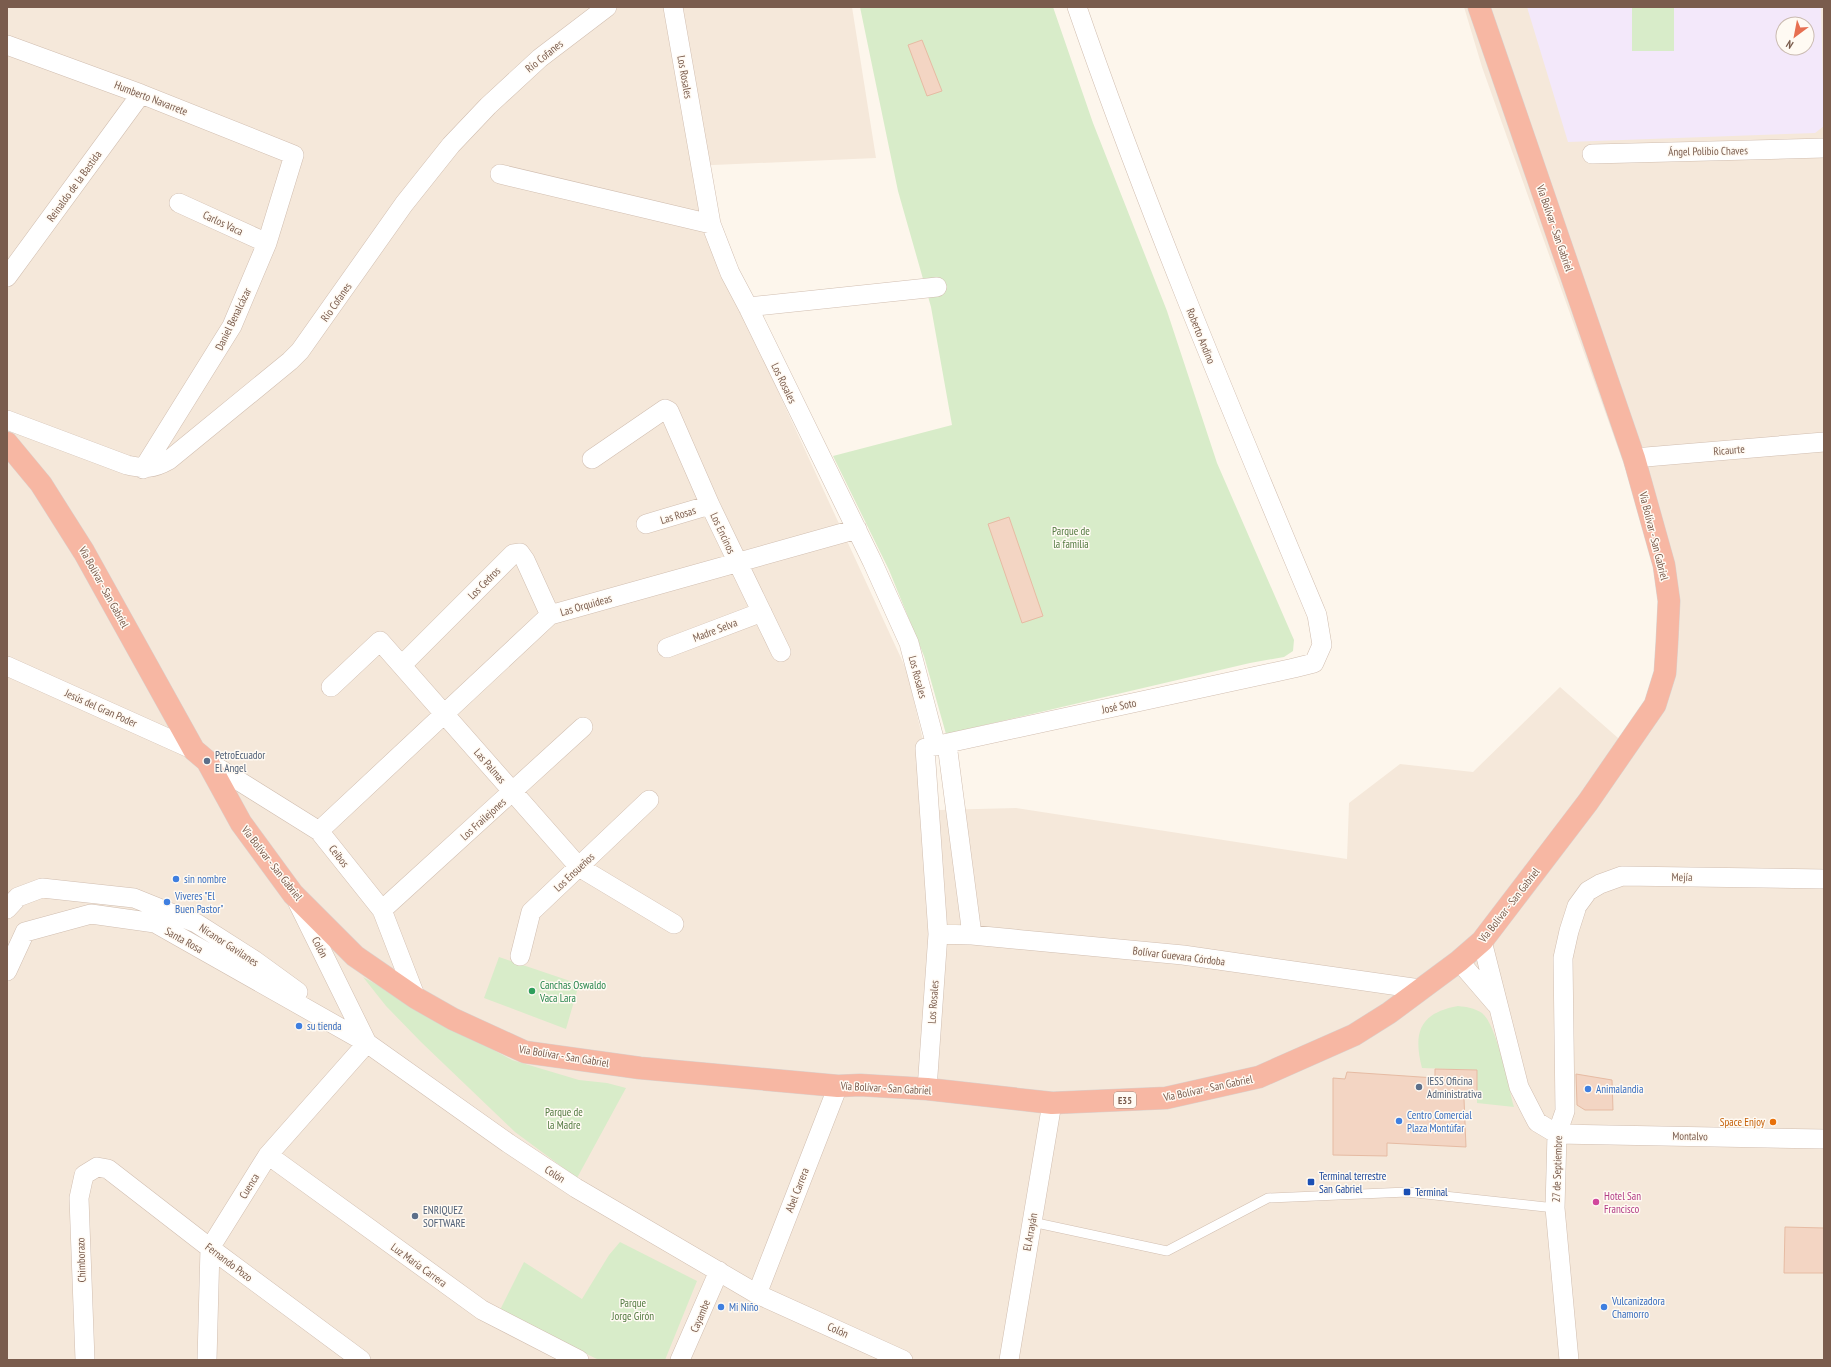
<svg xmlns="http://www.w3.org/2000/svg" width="1831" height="1367" viewBox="0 0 1831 1367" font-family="'PT Sans Narrow',sans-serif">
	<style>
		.residential { fill: #f5e8da; fill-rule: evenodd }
		.education { fill: #f3e8fa; fill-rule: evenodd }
		.green { fill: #d8ecc9 }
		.building { fill: #f3d5c3; stroke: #e6bba3 }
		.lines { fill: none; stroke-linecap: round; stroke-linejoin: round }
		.lane-casing { stroke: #d1beb0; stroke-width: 10 }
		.street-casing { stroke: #d1beb0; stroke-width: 20 }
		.highway-casing { stroke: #dad1cd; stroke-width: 23 }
		.lane { stroke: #fff; stroke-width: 9 }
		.street { stroke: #fff; stroke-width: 19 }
		.highway { stroke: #f7b7a3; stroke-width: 22 }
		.service-dot { fill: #5c6f8a; stroke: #fffaf3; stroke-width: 1.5 }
		.shop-dot { fill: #3f7fe0; stroke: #fffaf3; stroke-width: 1.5 }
		.leisure-dot { fill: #2e9e5b; stroke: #fffaf3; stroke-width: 1.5 }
		.food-dot { fill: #e8710a; stroke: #fffaf3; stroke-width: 1.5 }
		.transit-dot { fill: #1a4fb4; stroke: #fffaf3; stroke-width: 1.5 }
		.hotel-dot { fill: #d1479c; stroke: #fffaf3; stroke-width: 1.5 }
		.labels { text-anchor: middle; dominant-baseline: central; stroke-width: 3; stroke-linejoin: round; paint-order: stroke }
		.shield { fill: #fffaf3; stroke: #a28b7f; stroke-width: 1 }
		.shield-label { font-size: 10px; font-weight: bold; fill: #7a5c4d }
		.street-label { font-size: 11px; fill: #7a5c4d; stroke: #fffaf3 }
		.park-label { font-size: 11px; fill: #537a41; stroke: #fffaf3 }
		.service-label { font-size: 11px; fill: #4e5e75; stroke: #fffaf3; text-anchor: start }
		.shop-label { font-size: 11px; fill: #366cbe; stroke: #fffaf3; text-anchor: start }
		.leisure-label { font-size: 11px; fill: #27864d; stroke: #fffaf3; text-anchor: start }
		.food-label { font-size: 11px; fill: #c56008; stroke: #fffaf3; text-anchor: end }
		.transit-label { font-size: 11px; fill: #164399; stroke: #fffaf3; text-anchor: start }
		.hotel-label { font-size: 11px; fill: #b23c85; stroke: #fffaf3; text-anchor: start }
	</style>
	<rect width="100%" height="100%" fill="#fdf6ec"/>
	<path class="residential" d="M7,7H852L876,158L691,166L704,231L907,671L939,810L1016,808L1347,859L1349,803L1400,764L1473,772L1560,687L1634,752L1672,672L1668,588L1482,67L1464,7H1824V1360H7ZM1783,24H1807V48H1783Z"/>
	<path class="education" d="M1527,7H1821L1824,126L1815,133L1568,142ZM1783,24H1807V48H1783Z"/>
	<path class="green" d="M860,7H1053L1093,123L1167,311L1217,463L1294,640L1293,651L1284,657L1250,663L946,734L924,656L889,570L833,456L952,425L931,307L898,191Z
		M1632,7H1674V51H1632Z
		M499,957L579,984L566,1029L484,998Z
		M363,977L512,1060L579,1080L607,1083L626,1088L577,1178L515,1132L421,1042L386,1006Z
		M1458,1006C1467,1007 1474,1008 1482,1013C1497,1025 1508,1086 1514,1107L1477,1103V1070L1422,1068C1413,1033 1419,1013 1458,1006Z
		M620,1242L697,1281L665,1360H599L499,1312L524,1262L582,1299L609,1255Z"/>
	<path class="building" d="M922,40L942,91L927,96L908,45Z
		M1009,517L1043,616L1022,623L988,524Z
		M1435,1069L1477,1070V1098L1464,1099L1466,1147L1387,1143V1156L1333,1155V1078L1345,1079L1347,1072L1435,1078Z
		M1576,1074L1612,1080L1613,1110H1585L1577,1105Z
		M1785,1227L1824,1228V1273H1784Z"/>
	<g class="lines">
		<g class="lane-casing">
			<path id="lane" d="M1032,1222L1167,1251L1268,1198L1407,1192L1555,1208"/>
		</g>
		<g class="street-casing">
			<path id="street" d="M673,7L711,224L730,273L748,307L872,561L909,643L936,746
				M7,45L141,94L294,155L267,243L232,326L143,469
				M1592,154L1824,148
				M500,174L711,224
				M179,203L267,243
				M7,277L141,94
				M748,307L937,287
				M7,420L127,465C145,469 153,469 169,460L290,361L300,351L404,204L451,145L488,106L540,58L607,7
				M1634,458L1824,442
				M592,459L665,409L669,411L710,505L781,652
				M646,524L710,505
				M667,648L762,612
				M402,665L513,554L520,553L525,560L550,615
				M7,666L194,750
				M331,687L380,641L579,867L674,924
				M947,744L972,935
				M207,761L319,831L382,910L416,998
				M319,831L550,615L857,529
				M298,903L367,1043L508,1143L576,1188L757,1294L903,1360
				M7,909L18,897L42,888L134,898L196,923L254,960L298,992
				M382,910L583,727
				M938,934L972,935L1183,955L1420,989
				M1482,941L1519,1087L1537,1122L1557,1134L1824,1139
				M520,956L531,912L649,800
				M1459,961L1496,1004
				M7,971L25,932L91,914L155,923L367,1043
				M927,1089L938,934L925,748L1294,668L1314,663L1322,645L1317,615C1233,414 1148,213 1077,7
				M268,1155L482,1310L579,1360
				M757,1294L838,1086
				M85,1360L79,1198L84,1175L97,1167L108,1169L210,1248L361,1360
				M207,1360L210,1248L268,1155L367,1043
				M680,1360L719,1271
				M1009,1360L1052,1103
				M1569,1360L1555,1208L1557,1134L1565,1111L1563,958L1569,931L1577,906L1588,891L1600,884L1622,876L1824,879"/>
		</g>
		<g class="highway-casing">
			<path id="highway" d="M7,443L41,484L84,552L194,750L207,761L241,823L293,894L355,956L416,998L453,1019L525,1052L640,1068L838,1086L860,1085L927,1089L1052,1103L1166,1098L1259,1077L1354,1035L1389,1013L1459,961L1482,941L1588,802L1655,705L1665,673L1667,642L1669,601L1664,565L1634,458L1479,7"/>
		</g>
		<use href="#lane" class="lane"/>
		<use href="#street" class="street"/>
		<use href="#highway" class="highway"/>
	</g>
	<g class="service-dot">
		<circle cx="207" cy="761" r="4"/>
		<circle cx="1419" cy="1087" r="4"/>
		<circle cx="415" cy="1216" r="4"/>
	</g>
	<g class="shop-dot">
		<circle cx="176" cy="879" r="4"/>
		<circle cx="167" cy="902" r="4"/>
		<circle cx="299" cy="1026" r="4"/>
		<circle cx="1588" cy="1089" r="4"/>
		<circle cx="1399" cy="1121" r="4"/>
		<circle cx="721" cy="1307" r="4"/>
		<circle cx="1604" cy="1307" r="4"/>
	</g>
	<circle class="leisure-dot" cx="532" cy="991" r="4"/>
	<circle class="food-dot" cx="1773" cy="1122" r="4"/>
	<g class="transit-dot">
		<rect x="1307" y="1178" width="8" height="8" rx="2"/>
		<rect x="1403" y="1188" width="8" height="8" rx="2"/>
	</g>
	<circle class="hotel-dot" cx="1596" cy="1202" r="4"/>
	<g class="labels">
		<rect class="shield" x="1114" y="1092" width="22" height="16" rx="3"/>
		<g class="shield-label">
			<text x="1125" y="1100">E35</text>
		</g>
		<g class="street-label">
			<text transform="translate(544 56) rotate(-39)">Río Cofanes</text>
			<text transform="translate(685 77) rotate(80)">Los Rosales</text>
			<text transform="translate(151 98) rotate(21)">Humberto Navarrete</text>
			<text transform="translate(1708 151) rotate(-1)">Ángel Polibio Chaves</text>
			<text transform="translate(74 186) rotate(-54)">Reinaldo de la Bastida</text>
			<text transform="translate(223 223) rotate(25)">Carlos Vaca</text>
			<text transform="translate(1555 228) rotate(71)">Vía Bolívar - San Gabriel</text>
			<text transform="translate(336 302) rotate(-55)">Río Cofanes</text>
			<text transform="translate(233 319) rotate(-64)">Daniel Benalcázar</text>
			<text transform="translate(1201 336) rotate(68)">Roberto Andino</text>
			<text transform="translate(784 383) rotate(64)">Los Rosales</text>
			<text transform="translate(1729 450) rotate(-5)">Ricaurte</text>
			<text transform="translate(678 515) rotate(-17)">Las Rosas</text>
			<text transform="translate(723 533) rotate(65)">Los Encinos</text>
			<text transform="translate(1654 536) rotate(76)">Vía Bolívar - San Gabriel</text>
			<text transform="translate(484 583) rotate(-45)">Los Cedros</text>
			<text transform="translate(104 587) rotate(61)">Vía Bolívar - San Gabriel</text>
			<text transform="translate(586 605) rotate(-16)">Las Orquideas</text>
			<text transform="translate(715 630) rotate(-21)">Madre Selva</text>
			<text transform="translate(918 677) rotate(75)">Los Rosales</text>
			<text transform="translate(1119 706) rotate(-12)">José Soto</text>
			<text transform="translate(101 708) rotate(24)">Jesús del Gran Poder</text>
			<text transform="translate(490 766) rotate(49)">Las Palmas</text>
			<text transform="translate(483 819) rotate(-42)">Los Frailejones</text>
			<text transform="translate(339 856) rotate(52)">Ceibos</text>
			<text transform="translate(272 863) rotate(52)">Vía Bolívar - San Gabriel</text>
			<text transform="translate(574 872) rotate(-43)">Los Ensueños</text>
			<text transform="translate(1682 877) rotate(1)">Mejía</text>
			<text transform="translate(1509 905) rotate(-52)">Vía Bolívar - San Gabriel</text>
			<text transform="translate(184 940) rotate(29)">Santa Rosa</text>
			<text transform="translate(229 945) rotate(33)">Nicanor Gavilanes</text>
			<text transform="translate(320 947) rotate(63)">Colón</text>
			<text transform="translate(1179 956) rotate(7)">Bolívar Guevara Córdoba</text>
			<text transform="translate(933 1002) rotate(-86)">Los Rosales</text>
			<text transform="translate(564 1056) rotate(9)">Vía Bolívar - San Gabriel</text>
			<text transform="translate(886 1088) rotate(3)">Vía Bolívar - San Gabriel</text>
			<text transform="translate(1208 1088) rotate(-12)">Vía Bolívar - San Gabriel</text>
			<text transform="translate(1690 1136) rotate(1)">Montalvo</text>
			<text transform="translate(1557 1169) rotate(-88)">27 de Septiembre</text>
			<text transform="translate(555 1174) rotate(33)">Colón</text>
			<text transform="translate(249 1186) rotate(-58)">Cuenca</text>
			<text transform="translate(797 1190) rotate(-69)">Abel Carrera</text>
			<text transform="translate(1030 1232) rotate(-80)">El Arrayán</text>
			<text transform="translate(81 1260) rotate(-92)">Chimborazo</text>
			<text transform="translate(229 1262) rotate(37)">Fernando Pozo</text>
			<text transform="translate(419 1265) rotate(36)">Luz María Carrera</text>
			<text transform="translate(700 1316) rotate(-67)">Cayambe</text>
			<text transform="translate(838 1330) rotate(24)">Colón</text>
		</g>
		<g class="park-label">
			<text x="1071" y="531">Parque de<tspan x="1071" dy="13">la familia</tspan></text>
			<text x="564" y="1112">Parque de<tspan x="564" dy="13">la Madre</tspan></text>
			<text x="633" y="1303">Parque<tspan x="633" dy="13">Jorge Girón</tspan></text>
		</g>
		<g class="service-label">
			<text x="215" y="755">PetroEcuador<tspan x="215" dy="13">El Angel</tspan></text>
			<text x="1427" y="1081">IESS Oficina<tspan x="1427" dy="13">Administrativa</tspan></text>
			<text x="423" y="1210">ENRIQUEZ<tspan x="423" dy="13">SOFTWARE</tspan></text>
		</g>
		<g class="shop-label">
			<text x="184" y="879">sin nombre</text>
			<text x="175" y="896">Viveres "El<tspan x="175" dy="13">Buen Pastor"</tspan></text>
			<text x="307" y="1026">su tienda</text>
			<text x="1596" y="1089">Animalandia</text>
			<text x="1407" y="1115">Centro Comercial<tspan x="1407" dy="13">Plaza Montúfar</tspan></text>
			<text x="1612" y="1301">Vulcanizadora<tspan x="1612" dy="13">Chamorro</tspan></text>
			<text x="729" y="1307">Mi Niño</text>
		</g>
		<g class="leisure-label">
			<text x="540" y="985">Canchas Oswaldo<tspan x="540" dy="13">Vaca Lara</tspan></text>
		</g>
		<g class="food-label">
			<text x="1765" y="1122">Space Enjoy</text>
		</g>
		<g class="transit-label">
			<text x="1319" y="1176">Terminal terrestre<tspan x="1319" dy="13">San Gabriel</tspan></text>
			<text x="1415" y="1192">Terminal</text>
		</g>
		<g class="hotel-label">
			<text x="1604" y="1196">Hotel San<tspan x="1604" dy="13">Francisco</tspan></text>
		</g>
	</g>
	<rect width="1831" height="1367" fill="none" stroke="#7a5c4d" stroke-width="16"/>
	<g transform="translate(1795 36) rotate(212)"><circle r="19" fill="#fffaf3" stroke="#cabbb1"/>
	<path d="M0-3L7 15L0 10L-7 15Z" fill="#e76f51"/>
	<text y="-6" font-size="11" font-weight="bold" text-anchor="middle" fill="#7a5c4d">N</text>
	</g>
</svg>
